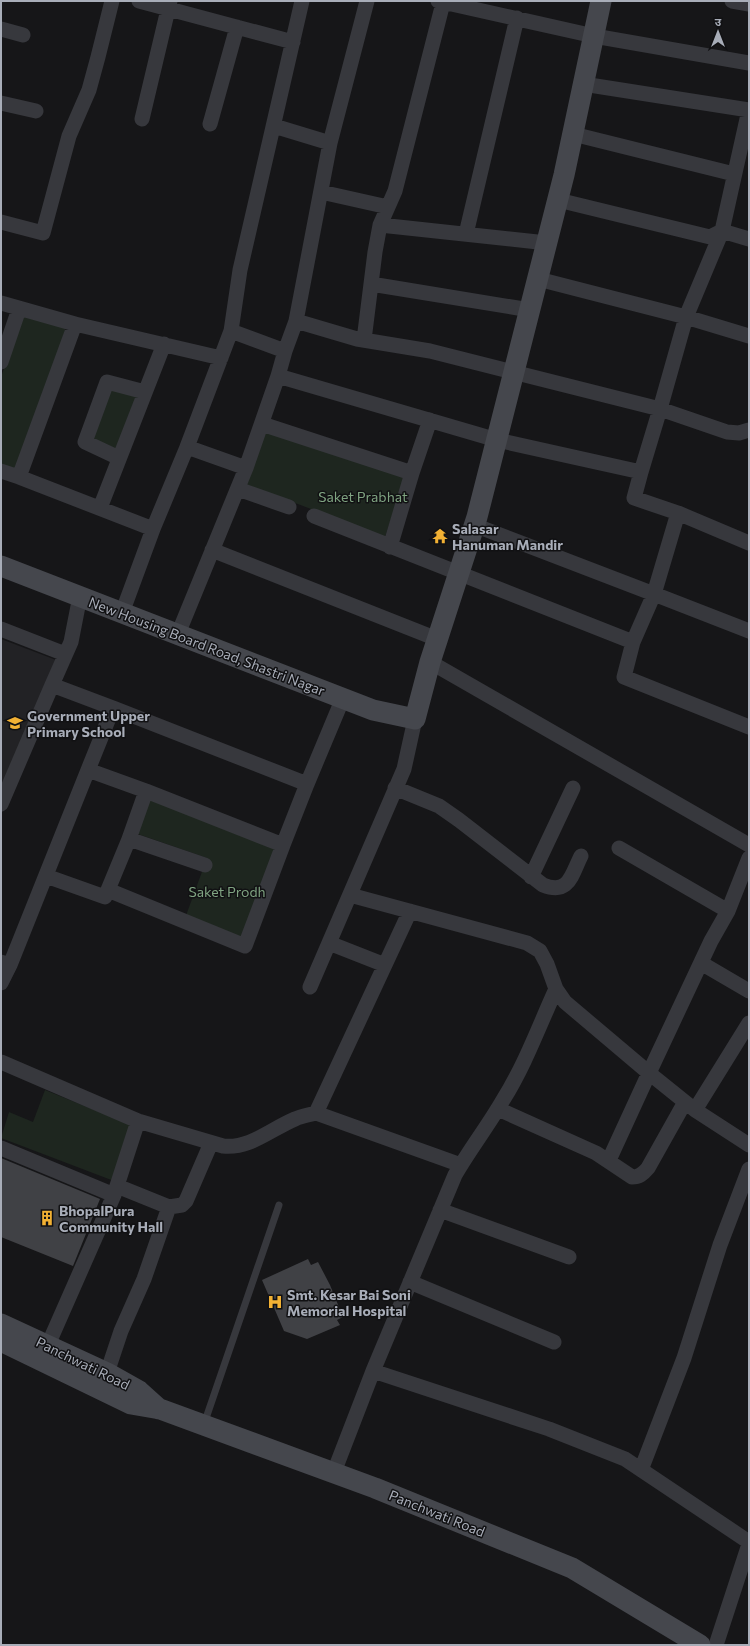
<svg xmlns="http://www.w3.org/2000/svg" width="750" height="1646" viewBox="0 0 750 1646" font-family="Commissioner,'Noto Sans Devanagari',sans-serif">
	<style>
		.built { fill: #222225 }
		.green { fill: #1e261f }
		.building { fill: #404145 }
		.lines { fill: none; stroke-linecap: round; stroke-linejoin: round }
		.lane { stroke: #37383d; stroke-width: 7 }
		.street { stroke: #37383d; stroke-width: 15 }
		.secondary { stroke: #45474d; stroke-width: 21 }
		.labels { text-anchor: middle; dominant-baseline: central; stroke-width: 3; stroke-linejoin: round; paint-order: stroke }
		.park-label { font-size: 14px; fill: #7fa381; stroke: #111113 }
		.poi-label { font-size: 14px; font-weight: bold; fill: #a8adb8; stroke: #111113; text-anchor: start }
		.street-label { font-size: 14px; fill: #a8adb8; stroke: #111113 }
	</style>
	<rect width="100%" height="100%" fill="#161618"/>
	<path class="built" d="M1,639L56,660L1,786Z"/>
	<path class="green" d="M22,316L66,327L22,471L1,464V377Z
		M113,386L140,396L119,455L89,442Z
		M266,431L405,477L385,537L245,484Z
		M149,797L276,848L242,939L184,921L207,858L135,833Z
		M45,1090L134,1126L114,1181L1,1138L9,1112L33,1122Z"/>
	<path class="building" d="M1,1158L100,1199L73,1266L1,1237Z
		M308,1259L311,1265L318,1262L330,1285L343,1317L337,1320L340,1325L307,1339L284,1331L262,1280Z"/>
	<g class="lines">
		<path class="lane" d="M204,1424L279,1205"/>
		<path class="street" d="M139,1L293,42
			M438,1L594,36L749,63
			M732,1L749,4
			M1,29L23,35
			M583,84L749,110
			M1,103L36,111
			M749,110L722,231L686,317L749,336
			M142,119L170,1
			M210,124L237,27
			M274,126L330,143
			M573,134L734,174
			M321,192L388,207
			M558,200L710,237L722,231L749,239
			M1,222L43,233L69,136L89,90L98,57L112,1
			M380,225L547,243
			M466,234L517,18
			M538,279L686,317L660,409L727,432L739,433L749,430
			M371,284L530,310
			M1,303L75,324L19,477L153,529L122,613
			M296,321L330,143L367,1
			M75,324L221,358
			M231,331L240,270L302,1
			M364,340L375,252L380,225L395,191L443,3
			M1,362L19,309
			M262,424L412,473L390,547
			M187,447L231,331L285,351L278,376
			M119,458L85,442L107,382L145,392
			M246,468L278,376L497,440L641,472L660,409L430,351L357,339L296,321L285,351
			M1,471L19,477
			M641,472L634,498L678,513L654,594L749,631
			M412,473L430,420
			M238,489L289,507
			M100,508L164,344
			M678,513L749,543
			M314,516L633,642L654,594L474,525
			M153,529L187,447L246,468L178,634
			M212,550L437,639
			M80,596L71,642L52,685L113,708L88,770
			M1,629L65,654
			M633,642L624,677L749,727
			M430,662L749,845
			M113,708L307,784L283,845L146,791
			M307,784L343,698
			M395,788L439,806L459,820L543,885C569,895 571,876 581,856
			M1,804L52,685
			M619,848L728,911
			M46,876L105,897L129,839
			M531,877L573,788
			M108,890L245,946L283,845
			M350,895L527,943L540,951L547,964L556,989L565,1002L649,1073L711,941L728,911L749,858
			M329,943L385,965
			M1,962L10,965L88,770L146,791L129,839L205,865
			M701,963L749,991
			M1,983L10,965
			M310,987L404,769L415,719
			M1,1062L138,1121L223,1146C250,1149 271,1129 295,1119C301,1116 309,1115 316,1113L461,1165
			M498,1109L596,1153L632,1177C639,1177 643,1174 648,1168L685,1102
			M695,1110L749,1023
			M316,1113L410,911
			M1,1148L114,1195
			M609,1160L649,1073L695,1110L749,1145
			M169,1207L182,1205L186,1201L211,1143
			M440,1210L569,1257
			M410,1282L554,1342
			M44,1354L114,1195L138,1121
			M373,1371L549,1429L625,1459L749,1542
			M107,1373L121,1331L144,1279L169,1207L117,1186
			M641,1470L684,1358L720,1245L749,1169
			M334,1472L373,1371L455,1175C470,1149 488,1126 503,1100C525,1065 539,1026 556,989
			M716,1645L749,1544"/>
		<path class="secondary" d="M1,566L373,710L415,719L430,662L477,517L564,175L601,1
			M1,1324L107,1373L139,1391L159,1409
			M1,1341L131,1404L160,1409L375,1488L572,1568L700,1645"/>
	</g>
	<defs>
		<g id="temple-bare" transform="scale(1.2)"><path d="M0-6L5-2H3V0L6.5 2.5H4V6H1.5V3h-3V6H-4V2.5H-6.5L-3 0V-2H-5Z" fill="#f2b134" stroke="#111113" stroke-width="2.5" paint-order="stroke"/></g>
		<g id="school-bare" transform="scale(1.2)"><path d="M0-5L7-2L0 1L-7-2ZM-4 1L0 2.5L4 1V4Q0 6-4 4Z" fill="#f2b134" stroke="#111113" stroke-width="2.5" paint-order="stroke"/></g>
		<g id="building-bare" transform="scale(1.2)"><path d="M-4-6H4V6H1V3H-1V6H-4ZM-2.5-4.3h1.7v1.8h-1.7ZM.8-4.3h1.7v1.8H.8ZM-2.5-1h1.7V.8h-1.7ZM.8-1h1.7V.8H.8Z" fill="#f2b134" stroke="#111113" stroke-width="2.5" paint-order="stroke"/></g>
		<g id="hospital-bare" transform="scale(1.2)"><path d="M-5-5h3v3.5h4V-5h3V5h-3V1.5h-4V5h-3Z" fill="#f2b134" stroke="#111113" stroke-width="2.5" paint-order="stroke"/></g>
	</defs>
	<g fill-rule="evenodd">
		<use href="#temple-bare" x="440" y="536"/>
		<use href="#school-bare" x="15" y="723"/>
		<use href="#building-bare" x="47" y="1218"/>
		<use href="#hospital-bare" x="275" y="1302"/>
	</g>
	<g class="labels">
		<g class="park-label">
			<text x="363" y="496">Saket Prabhat</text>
			<text x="227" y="891">Saket Prodh</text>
		</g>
		<g class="poi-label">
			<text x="452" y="528">Salasar<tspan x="452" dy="16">Hanuman Mandir</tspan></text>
			<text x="27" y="715">Government Upper<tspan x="27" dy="16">Primary School</tspan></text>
			<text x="59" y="1210">BhopalPura<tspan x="59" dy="16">Community Hall</tspan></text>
			<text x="287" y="1294">Smt. Kesar Bai Soni<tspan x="287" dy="16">Memorial Hospital</tspan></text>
		</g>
		<g class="street-label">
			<text transform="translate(207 646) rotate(21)">New Housing Board Road, Shastri Nagar</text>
			<text transform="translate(83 1363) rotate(26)">Panchwati Road</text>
			<text transform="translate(437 1513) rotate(22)">Panchwati Road</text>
		</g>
	</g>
	<rect width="750" height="1646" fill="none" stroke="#a8adb8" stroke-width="4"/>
	<g transform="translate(718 32)" stroke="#111113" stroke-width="3" paint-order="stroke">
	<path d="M0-3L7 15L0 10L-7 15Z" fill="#a8adb8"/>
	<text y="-6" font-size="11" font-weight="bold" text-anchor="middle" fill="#a8adb8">उ</text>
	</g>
</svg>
